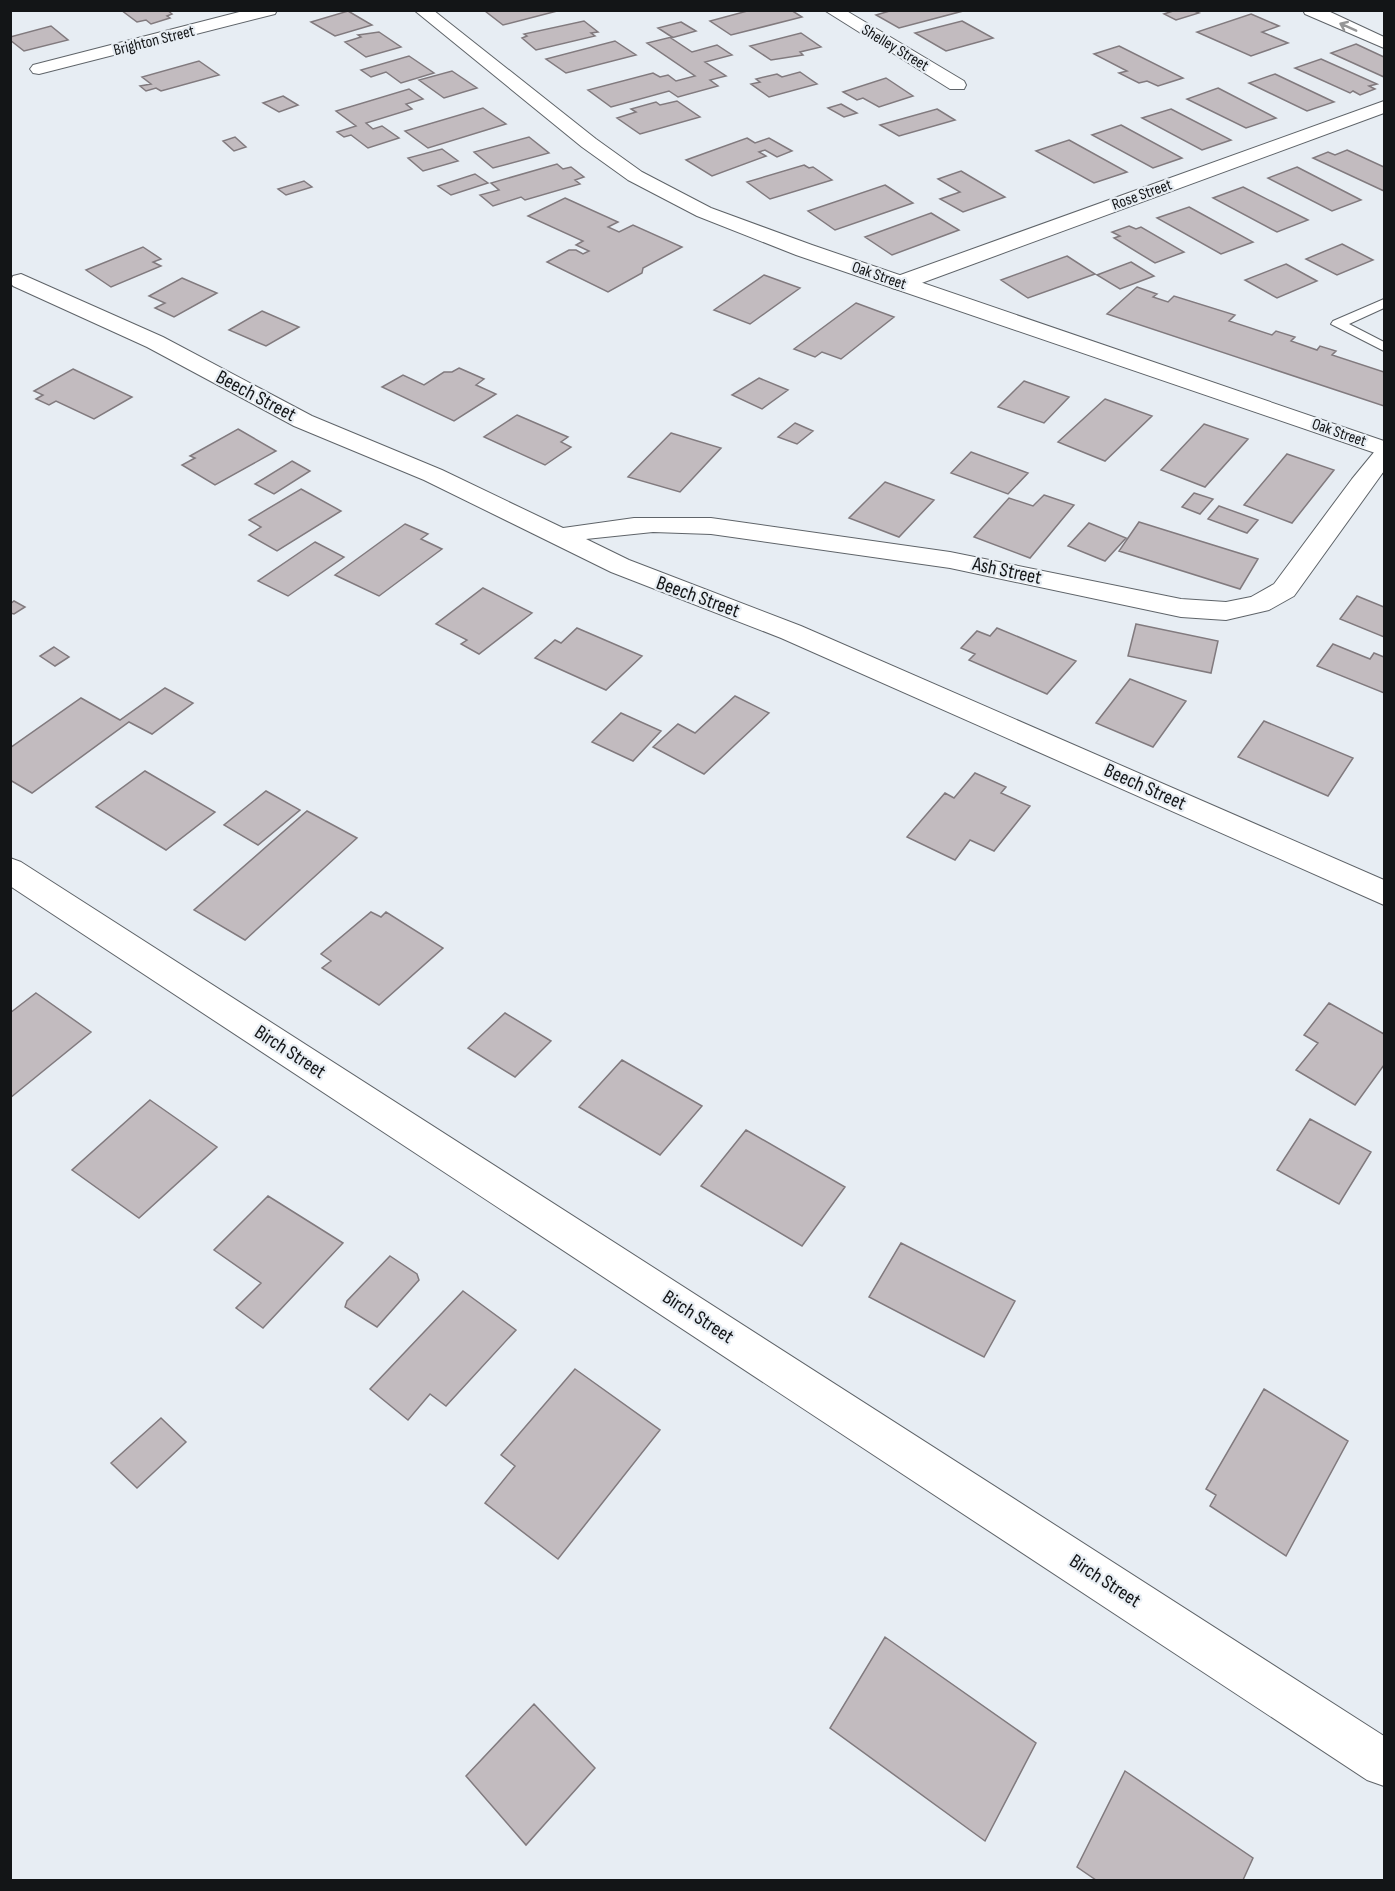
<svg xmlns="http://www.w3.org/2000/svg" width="1395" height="1891" viewBox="0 0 1395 1891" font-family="'Sofia Sans Condensed',sans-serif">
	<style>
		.building { fill: #c2bbbf; stroke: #817a7e; stroke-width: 1.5 }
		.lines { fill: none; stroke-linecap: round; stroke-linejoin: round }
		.service-casing { stroke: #5f6469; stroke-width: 2 }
		.minor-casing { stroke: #5f6469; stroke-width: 2 }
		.tertiary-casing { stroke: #5f6469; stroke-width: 2 }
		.service { fill: #fff; fill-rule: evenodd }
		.minor { fill: #fff; fill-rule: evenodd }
		.tertiary { fill: #fff; fill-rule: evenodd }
		.oneway { stroke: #959697 }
		.labels { text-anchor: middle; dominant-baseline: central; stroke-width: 4.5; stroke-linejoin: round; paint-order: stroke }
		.far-street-label { font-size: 16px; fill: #131517; stroke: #e7edf3 }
		.street-label { font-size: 20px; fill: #131517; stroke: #e7edf3 }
	</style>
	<rect width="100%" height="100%" fill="#e7edf3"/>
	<path class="building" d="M121,10H167L172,14L167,16L170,18L151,24L146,20L137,22Z
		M488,10H561L503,25L485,11Z
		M751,10H791L802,17L731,35L710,21Z
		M893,10H962L963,11L899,28L876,15Z
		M1176,10H1192L1199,13L1176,20L1164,14Z
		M348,11L372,25L335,36L311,22Z
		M1251,14L1279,26L1262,32L1288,43L1251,56L1197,32Z
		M584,21L598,32L591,33L595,36L536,50L522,38L527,36L524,34Z
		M962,21L993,38L946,51L915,33Z
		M681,22L696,31L671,38L692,52L717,45L732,55L705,62L726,76L710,80L718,86L678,97L669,91L611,107L588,90L653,73L660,77L668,75L676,81L695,76L647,43L672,37L658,28Z
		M51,26L68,40L24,51L10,40V37Z
		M379,32L401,47L366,57L345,42L361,37L358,35Z
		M801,33L821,47L800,52L803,55L771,60L750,46Z
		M615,41L636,55L566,73L546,59Z
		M1356,44L1384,57V77L1331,53Z
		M1119,46L1183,78L1158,86L1147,81L1139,83L1119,73L1127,71L1094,54Z
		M409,56L434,73L401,83L386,72L371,77L361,70Z
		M1321,59L1377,84L1369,86L1375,89L1360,95L1353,91L1350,93L1295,68Z
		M199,61L219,75L161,91L156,88L146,91L140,86L151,84L142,77Z
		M452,71L477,88L444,98L419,80Z
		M800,72L817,84L769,97L751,84L760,82L756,79L777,74L782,77Z
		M1275,74L1334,102L1307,111L1249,83Z
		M886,78L913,96L879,107L863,98L857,100L843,92Z
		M1218,88L1276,118L1246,128L1187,99Z
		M409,89L423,99L406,104L412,109L366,123L373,129L382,126L399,138L368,148L351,135L344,137L337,132L356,126L336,111Z
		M283,96L298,105L279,112L263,103Z
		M677,101L700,117L640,134L617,118L636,112L631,109L656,102L660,105Z
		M841,104L857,113L844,117L828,108Z
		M483,108L506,124L428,148L405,131Z
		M937,109L955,120L899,136L880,125Z
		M1171,109L1231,140L1202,150L1142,118Z
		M1121,125L1182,158L1153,168L1092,135Z
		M235,137L246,147L234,151L223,141Z
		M529,137L549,153L493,168L474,152Z
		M747,138L755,143L769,138L792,151L777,157L765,150L759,152L766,156L712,176L686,160Z
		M1069,140L1127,172L1094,183L1036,151Z
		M442,149L458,161L423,171L408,158Z
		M1347,150L1384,167V191L1313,158L1328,152L1335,155Z
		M557,164L563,169L571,167L584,177L575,180L580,184L525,200L521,197L493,206L480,195L499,190L491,183Z
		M804,165L809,168L813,167L832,180L770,199L747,182Z
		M1297,167L1361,200L1332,211L1268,178Z
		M961,171L1005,197L963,212L940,199L960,192L938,179Z
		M475,174L488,183L451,195L438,186Z
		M304,181L312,187L286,195L278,189Z
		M885,185L913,203L835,230L808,211Z
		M1243,187L1308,220L1277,232L1213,198Z
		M565,198L618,222L608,227L619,232L633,225L682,247L643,268L642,273L608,292L547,262L569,250H576L583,254L589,251L576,245L583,241L528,216Z
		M1189,207L1253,242L1221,254L1157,218Z
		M931,213L959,230L892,255L865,237Z
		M1129,226L1136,229L1141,227L1184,252L1155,263L1114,238L1120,236L1112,232Z
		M1342,244L1373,260L1337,275L1306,259Z
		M143,247L161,259L153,262L161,266L111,287L86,270Z
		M1067,256L1095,274L1028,298L1001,280Z
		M1131,262L1154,276L1120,289L1097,275Z
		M1286,264L1317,281L1277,298L1245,280Z
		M764,275L800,288L750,324L714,310Z
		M182,278L217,293L174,317L155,308L165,303L149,296Z
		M1137,287L1157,294L1153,297L1168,302L1174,296L1235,315L1229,321L1272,335L1276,331L1295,337L1291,341L1317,350L1320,346L1336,351L1332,355L1384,372V406L1107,314Z
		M856,303L894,317L841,359L822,352L815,357L794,349Z
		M262,311L299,327L266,346L229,330Z
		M459,368L484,379L476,385L496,394L454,421L382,387L403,375L424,385L444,372H452Z
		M73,369L132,397L94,419L56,401L49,405L36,399L43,395L34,391Z
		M759,378L788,390L762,409L732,395Z
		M1024,381L1069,397L1044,423L998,407Z
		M1105,399L1152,416L1105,461L1058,442Z
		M517,415L568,437L561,442L571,447L545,465L484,437Z
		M795,423L813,431L797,444L778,437Z
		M1204,424L1248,439L1205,487L1161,470Z
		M238,429L276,451L215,485L182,465L195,458L190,456Z
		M671,433L721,448L680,492L628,477Z
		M971,452L1028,473L1008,494L951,473Z
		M1287,454L1334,470L1292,523L1244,505Z
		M292,461L310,471L274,494L255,484Z
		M885,482L934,500L899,537L849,518Z
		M301,489L341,511L277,551L249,535L261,527L249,520Z
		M1194,493L1213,499L1200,514L1182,507Z
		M1044,495L1074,505L1030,558L974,537L1009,498L1033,506Z
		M1219,506L1258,520L1247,533L1208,519Z
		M1139,522L1258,559L1240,589L1119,551Z
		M1089,523L1126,538L1105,561L1068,546Z
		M405,524L428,534L421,539L442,549L379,596L335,575Z
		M315,542L344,557L288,596L258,581Z
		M483,588L532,613L479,654L461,644L467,640L436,624Z
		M1357,596L1384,607V637L1340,619Z
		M14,601L25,607L14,614L10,613V604Z
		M1136,624L1218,641L1211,673L1128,656Z
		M577,628L642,656L606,690L535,658L555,640L561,643Z
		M997,628L1076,661L1047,694L969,660L975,654L961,648L977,631L990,636Z
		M1333,644L1370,659L1374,653L1384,657V693L1317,666Z
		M54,647L69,657L55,666L40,656Z
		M1130,679L1186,701L1153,747L1096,723Z
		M165,688L193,703L152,734L129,722L32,793L10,780V748L81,698L120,720Z
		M735,696L769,713L704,774L653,747L678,724L695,733Z
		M621,713L661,731L633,761L592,742Z
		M1264,721L1353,758L1328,796L1238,757Z
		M145,771L215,812L166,850L96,807Z
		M975,773L1006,787L1001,793L1030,806L994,851L970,840L955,860L907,837L945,793L954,798Z
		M266,791L300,810L258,845L224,825Z
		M307,811L357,838L245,940L194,910Z
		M371,912L381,917L386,912L443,948L379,1005L322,968L331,961L321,954Z
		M36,993L91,1032L10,1098V1013Z
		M1329,1003L1384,1034V1065L1355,1105L1296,1070L1318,1043L1304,1035Z
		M505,1013L551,1041L515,1077L468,1048Z
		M622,1060L702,1106L660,1155L579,1107Z
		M150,1100L217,1147L139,1218L72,1170Z
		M1310,1119L1371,1152L1339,1204L1277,1170Z
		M746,1130L845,1187L802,1246L701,1186Z
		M268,1196L343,1243L263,1328L236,1308L261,1283L214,1250Z
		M901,1243L1015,1301L984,1357L869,1297Z
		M390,1256L417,1274L419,1280L377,1327L345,1307L347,1301Z
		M463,1291L516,1330L446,1406L430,1394L408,1420L370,1389Z
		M575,1369L660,1430L558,1559L485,1503L515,1466L501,1455Z
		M1264,1389L1348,1441L1286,1556L1210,1506L1216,1495L1206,1489Z
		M161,1418L186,1442L137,1488L111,1463Z
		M885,1637L1036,1743L985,1841L830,1728Z
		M534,1704L595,1768L526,1845L466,1776Z
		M1125,1771L1253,1858L1243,1880H1096L1077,1867Z"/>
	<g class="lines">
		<g class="service-casing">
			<path id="service" d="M1384,299V308L1349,324L1384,342V351L1331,324L1333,321Z"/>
		</g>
		<g class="minor-casing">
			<path id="minor" d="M247,10H277L275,14L39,74L33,73L30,69L33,65Z
				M824,10H845L964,81L966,85L964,89H950Z
				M1303,10H1326L1384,37V48L1305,14Z
				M1384,101V113L908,288L900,290L892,288L889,283L892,278Z
				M21,274L163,337L312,416L442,470L563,528L634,518H711L950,552L1181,599L1226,602L1251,597L1274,584L1352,479L1375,451L1384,449V471L1294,596L1269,610L1226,620L1181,617L950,568L711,534L653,532L586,539L629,560L801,626L1384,880V905L781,638L611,572L424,480L294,426L147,347L13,286L10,282L13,276Z
				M10,858L21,862L1384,1736V1786L1367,1780L10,886Z"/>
		</g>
		<g class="tertiary-casing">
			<path id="tertiary" d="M414,10H433L596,139L642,172L711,208L812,245L1384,441V456L796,255L697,216L628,180L582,147Z"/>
		</g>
		<use href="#service" class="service"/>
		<use href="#minor" class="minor"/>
		<use href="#tertiary" class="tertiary"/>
	</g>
	<defs><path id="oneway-shaft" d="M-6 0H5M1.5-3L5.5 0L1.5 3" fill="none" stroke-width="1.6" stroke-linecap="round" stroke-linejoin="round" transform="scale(1.5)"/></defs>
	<use class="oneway" href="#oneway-shaft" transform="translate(1348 27) rotate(-156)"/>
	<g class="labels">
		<g class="far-street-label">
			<text transform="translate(154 41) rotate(-14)">Brighton Street</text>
			<text transform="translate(895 48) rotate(31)">Shelley Street</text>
			<text transform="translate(1142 195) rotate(-20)">Rose Street</text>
			<text transform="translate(879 276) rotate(19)">Oak Street</text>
			<text transform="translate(1339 433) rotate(19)">Oak Street</text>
		</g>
		<g class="street-label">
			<text transform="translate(256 396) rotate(28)">Beech Street</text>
			<text transform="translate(1007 571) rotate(12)">Ash Street</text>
			<text transform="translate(698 597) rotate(20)">Beech Street</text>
			<text transform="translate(1145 787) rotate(24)">Beech Street</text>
			<text transform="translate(290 1052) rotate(33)">Birch Street</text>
			<text transform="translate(698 1317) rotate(33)">Birch Street</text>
			<text transform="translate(1105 1581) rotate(33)">Birch Street</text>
		</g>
	</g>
	<rect width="1395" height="1891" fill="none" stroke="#131517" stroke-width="24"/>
</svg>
